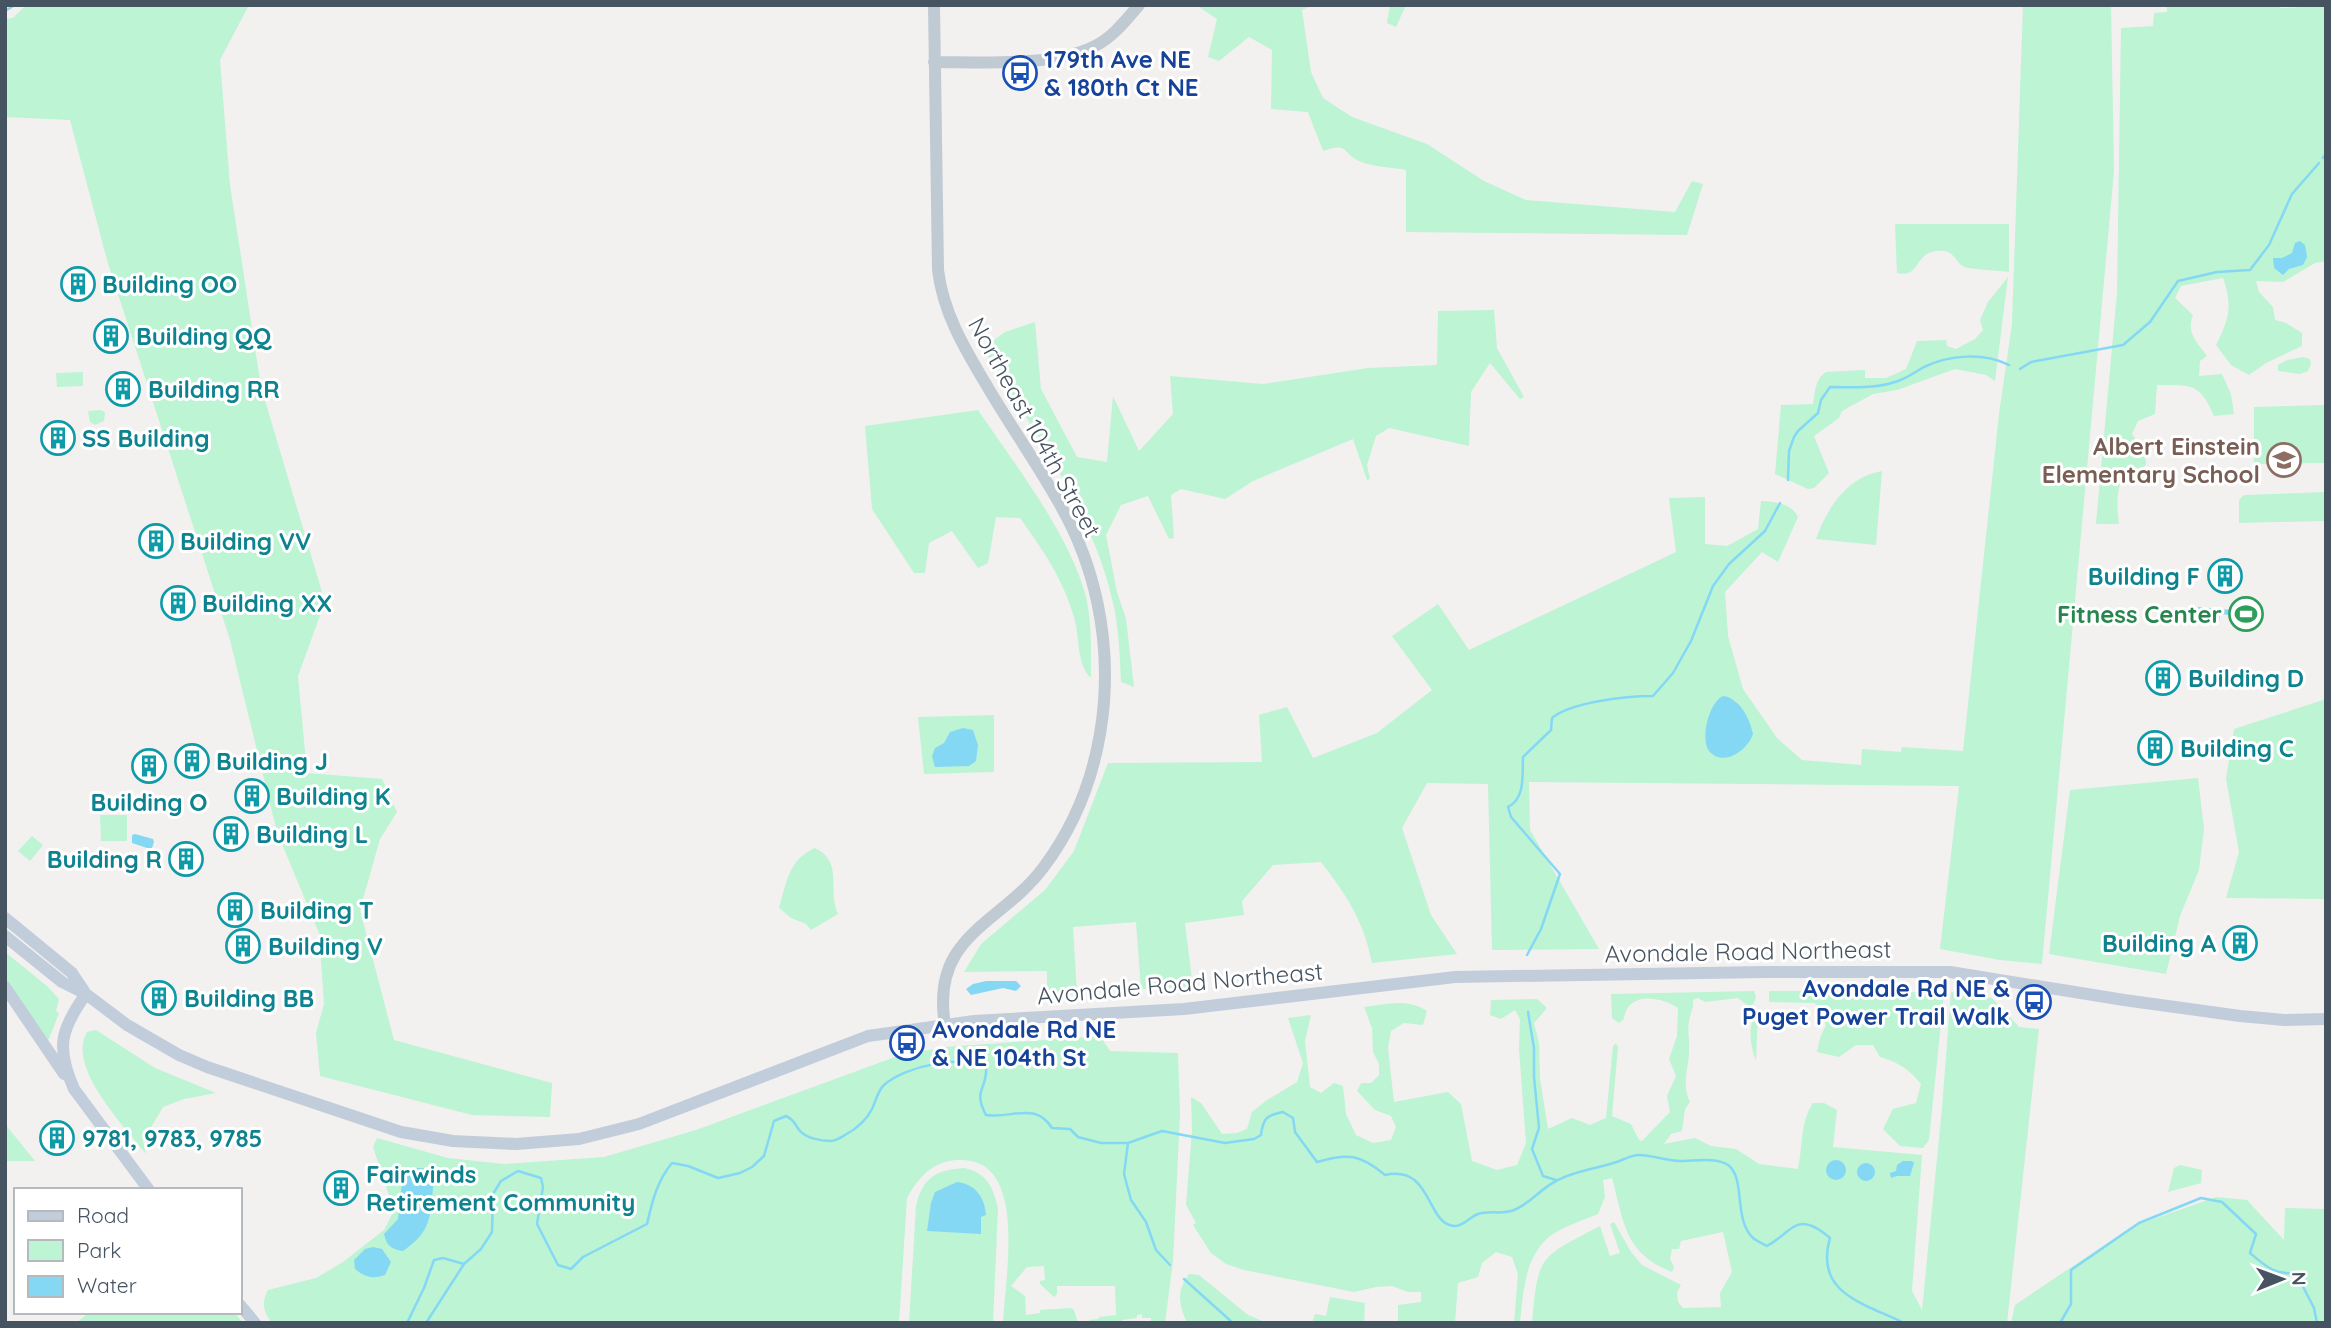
<svg xmlns="http://www.w3.org/2000/svg" width="2331" height="1328" viewBox="0 0 2331 1328" font-family="Quicksand,sans-serif">
	<style>
		.green { fill: #bcf4d4; fill-rule: evenodd }
		.water { fill: #85d8f4 }
		.lines { fill: none; stroke-linecap: round; stroke-linejoin: round }
		.stream { stroke: #85d8f4; stroke-width: 2.5 }
		.tertiary { stroke: #c0cad3; stroke-width: 12 }
		.secondary { stroke: #c2cddb; stroke-width: 12 }
		.labels { text-anchor: middle; dominant-baseline: central; stroke-width: 6; stroke-linejoin: round; paint-order: stroke }
		.transit-label { font-size: 24px; font-weight: bold; fill: #164399; stroke: #fff; text-anchor: start }
		.culture-label { font-size: 24px; font-weight: bold; fill: #0d838f; stroke: #fff; text-anchor: start }
		.street-label { font-size: 24px; fill: #465360; stroke: #fff }
		.education-label { font-size: 24px; font-weight: bold; fill: #785e54; stroke: #fff; text-anchor: end }
		.leisure-label { font-size: 24px; font-weight: bold; fill: #27864d; stroke: #fff; text-anchor: end }
	</style>
	<rect width="100%" height="100%" fill="#f3f0f0"/>
	<path class="green" d="M26,5H249L220,60L230,185L261,387L325,602L298,676L307,773L382,779L397,812L380,839L360,910L394,1040L552,1083L550,1117L472,1115L320,1076L316,1033L324,1004L319,933L277,832L230,640L107,260L70,120L5,117V19L13,18Z
		M1196,5H1313L1302,10L1311,72L1323,98L1352,117L1427,144L1484,181L1526,200L1675,212L1692,181L1703,184L1687,235L1406,232V170C1391,167 1372,167 1359,161C1341,152 1349,142 1323,151L1308,112L1271,109L1272,50L1249,37L1219,61L1208,57L1217,19Z
		M1390,5H1406L1396,27L1387,23Z
		M2023,5H2111L2114,171L2042,964L2000,960L1940,949L1959,786L1529,782L1530,830L1599,949L1492,950L1488,784L1427,783L1402,828L1431,915L1457,954L1372,963C1363,919 1347,896 1321,862L1273,865L1242,901L1244,915L1185,923L1193,987L1141,989L1136,922L1073,927L1077,994L1047,996V971L964,972L981,944L1045,890L1074,851L1108,763L1262,762L1259,715L1287,707L1313,758L1377,733L1432,690L1392,636L1438,604L1469,650L1676,552L1669,498L1705,497V544L1727,546L1758,529L1761,501C1775,502 1791,503 1798,517L1778,562L1762,552L1725,592L1728,636L1743,689L1777,738L1802,760L1861,765L1862,749L1901,752L1902,747L1963,751L1999,414L2012,324ZM1723,696L1736,701L1733,756H1715Z
		M2167,5H2275L2281,8L2326,6V261L2315,263L2283,282L2256,281L2259,292L2273,307L2275,320L2286,323L2302,333V346L2266,363L2249,375L2231,365L2216,345C2229,320 2233,305 2223,278L2181,286L2175,298L2193,315C2186,333 2197,342 2207,356L2200,361L2199,376L2222,374L2231,394L2234,414L2214,416C2199,381 2191,386 2157,385L2155,414L2138,421L2132,434L2145,453L2146,465L2140,469H2125C2117,489 2116,502 2119,524H2096L2117,293L2121,28L2153,26L2154,13L2167,12Z
		M1895,224H2009V272C2002,271 1968,269 1964,267C1954,261 1955,249 1937,251C1913,253 1922,278 1897,273Z
		M2008,277L1995,381L1986,375L1955,369L1897,390L1873,394L1842,411L1839,418L1814,436L1829,473L1814,488L1808,489L1775,474L1781,405L1813,404C1815,392 1815,379 1826,372L1865,370V378H1886L1906,369L1917,341L1946,340L1947,346L1956,349L1975,339L1983,330L1980,320L1988,302Z
		M1494,310L1497,348L1524,397L1520,399L1490,363L1471,392L1469,446L1389,428L1376,436L1367,465L1370,479L1367,480L1353,439L1253,481L1225,499L1181,489L1171,495L1174,538L1169,539L1148,496L1121,505L1106,535L1117,592L1126,619L1134,687L1121,682C1120,659 1119,635 1115,612C1096,515 1033,431 983,348L1005,332L1035,322L1041,389L1077,457L1107,462L1113,396L1139,451L1173,414L1170,376L1263,384L1368,368L1437,365L1438,311Z
		M2303,357L2310,359L2311,364L2308,371L2300,374L2278,371V365L2287,360Z
		M83,372V386L57,387L56,373Z
		M2326,405V463L2254,464V407Z
		M101,410L105,412L104,421L95,425L90,422L88,411Z
		M978,410C1014,463 1070,535 1086,597C1092,623 1091,651 1091,678C1076,664 1080,636 1074,617C1063,579 1043,550 1020,518L996,517L988,563L978,568L952,531L929,543L925,573H914L872,509L865,426Z
		M1882,471L1876,545L1816,539C1827,508 1847,477 1882,471Z
		M2326,492V521L2239,523V500L2244,495Z
		M2326,699V899L2226,898L2239,852L2226,779L2234,729Z
		M994,715V772L924,774L918,717Z
		M2198,778L2204,829L2199,870L2180,916L2166,974L2049,954L2070,790Z
		M100,815H127V841H101Z
		M32,836L43,845L30,861L18,851Z
		M815,848C844,861 827,891 838,914L811,930L806,924L791,918L779,908C787,882 788,860 815,848Z
		M5,952L47,986L59,999L56,1011L59,1013L49,1039L46,1040L5,982Z
		M1754,991L1756,997L1753,1005H1747L1738,998L1705,1002L1698,998L1693,1000C1694,1009 1690,1013 1689,1022C1687,1031 1690,1041 1689,1051C1689,1067 1681,1086 1690,1102L1685,1109L1682,1131L1671,1134L1664,1144L1695,1138L1711,1146L1736,1149L1759,1164L1798,1169C1803,1145 1800,1123 1813,1103H1824L1837,1110L1833,1147L1922,1155L1912,1291L1922,1310L1942,1108L1951,992L1992,998L2019,1027L2039,1029L2007,1323H1532C1538,1253 1540,1258 1600,1226L1610,1256L1620,1253L1610,1224L1614,1222L1631,1252L1642,1265L1681,1285L1677,1292L1678,1302L1683,1308L1721,1307L1720,1293L1732,1272L1723,1232L1681,1241L1679,1249H1672L1670,1259L1674,1267L1672,1272C1624,1253 1624,1222 1612,1178L1603,1180L1605,1197L1598,1214C1583,1220 1566,1226 1553,1234C1525,1253 1523,1292 1520,1323H1514L1518,1274L1512,1257L1496,1252L1482,1263L1478,1277L1458,1283L1455,1323H1398V1305L1421,1302V1292H1408L1392,1286L1376,1287L1354,1292L1244,1270L1226,1264L1211,1253L1193,1225L1196,1223L1186,1205L1192,1130L1191,1097L1201,1103L1222,1134L1237,1133L1247,1129L1252,1112L1267,1100L1297,1082L1303,1063L1288,1018L1311,1015L1305,1041L1310,1087L1321,1093L1334,1083L1343,1086L1346,1114L1356,1135L1373,1143L1391,1140L1396,1127L1391,1116L1375,1110L1357,1091L1361,1083H1371L1379,1075V1064L1373,1052L1372,1028L1364,1007C1386,1004 1408,998 1427,1011L1423,1025L1404,1023L1391,1031L1388,1048L1394,1102L1448,1092L1461,1104L1472,1161L1497,1170L1517,1165L1526,1143L1519,1049L1520,1019L1515,1010L1501,1019L1490,1015L1491,1000L1537,999L1547,1008L1534,1023L1539,1043L1540,1079L1548,1129L1572,1118L1590,1125L1606,1118L1613,1046L1616,1043L1618,1047L1612,1116L1631,1124L1639,1140L1642,1141L1670,1112L1667,1096L1676,1076L1669,1059L1677,1036L1678,1008C1661,996 1627,991 1624,1019L1619,1023L1612,1018L1611,994Z
		M1769,991H1895L1944,994L1929,1140L1923,1148L1900,1146L1883,1129L1893,1109L1916,1103L1921,1084C1910,1070 1898,1062 1880,1057L1873,1045H1856L1839,1057L1817,1052L1820,1038L1826,1025L1815,1003L1769,1002Z
		M1755,1012H1758L1756,1061C1750,1045 1748,1029 1755,1012Z
		M96,1030L155,1068L216,1093L184,1099L163,1107L143,1141L146,1154C125,1127 66,1067 87,1032Z
		M1100,1036L1110,1051L1178,1053L1180,1114L1173,1261L1165,1323H1151V1318H1142V1314L1137,1315V1318L1122,1320V1323H1090L1089,1320L1098,1319L1099,1317L1116,1315L1115,1286H1057V1294L1054,1297L1040,1284V1281L1045,1280L1044,1266L1027,1267L1011,1286L1025,1296L1026,1315L1040,1313V1310L1071,1308L1074,1310L1078,1323H1003C1005,1283 1020,1201 990,1171C981,1161 968,1160 956,1160C933,1161 917,1179 907,1198L899,1323H272C263,1311 261,1303 268,1290L316,1278L343,1262L384,1230L394,1211L373,1147L377,1138L448,1158L504,1164L604,1157L696,1130L895,1057L944,1047Z
		M5,1124L35,1161H5Z
		M2180,1165L2202,1170L2201,1183L2168,1192L2174,1168Z
		M964,1168C987,1173 993,1187 998,1208L993,1323H909L916,1206C923,1177 936,1170 964,1168Z
		M2216,1197L2247,1200L2284,1240L2285,1208L2326,1209V1323H2011L2015,1305L2131,1227Z
		M1189,1274L1199,1275L1248,1315L1267,1323H1187C1179,1304 1176,1291 1189,1274Z
		M1330,1297L1365,1303L1364,1323H1312L1315,1314L1326,1316Z
		M90,1312H234L243,1323H76Z"/>
	<path class="water" d="M2300,241L2305,245L2307,257L2303,265L2289,269L2283,275L2274,268L2273,258H2282L2292,253L2295,243Z
		M2198,607L2232,610L2231,615L2220,614L2219,622L2197,620Z
		M1723,696C1740,698 1750,719 1753,734C1748,750 1723,768 1709,751C1700,739 1709,702 1723,696Z
		M963,728L973,730L978,745L976,761L969,766L935,767L932,756L935,748L944,743L950,732Z
		M135,834L153,839L154,842L152,848L150,849L132,843V835Z
		M986,981H1016L1021,986L1016,991L1003,988L971,995L966,989L973,984Z
		M1826 1170a10 10 0 1 1 20 0a10 10 0 1 1-20 0Z
		M1903,1161H1912L1914,1163L1910,1176H1897L1891,1178L1890,1173L1896,1171L1897,1165Z
		M1857 1172a9 9 0 1 1 18 0a9 9 0 1 1-18 0Z
		M413,1168C423,1168 431,1167 434,1178C430,1213 434,1230 403,1251C391,1249 387,1246 384,1234L398,1219L403,1173Z
		M957,1182C975,1184 985,1197 986,1215L981,1217V1234L927,1231L931,1203L935,1192Z
		M373,1247L382,1249L391,1262L385,1275C373,1279 366,1278 355,1269L354,1260L365,1249Z"/>
	<g class="lines">
		<path class="stream" d="M5,11L15,5
			M2323,158L2326,154
			M2020,369L2031,362L2123,345L2150,322L2178,281L2217,272L2250,270L2269,245L2292,194L2319,163
			M1788,480L1789,451L1794,437L1798,431L1818,413L1821,400L1830,387C1852,387 1874,389 1895,382C1906,379 1915,372 1924,367C1949,355 1983,352 2009,365
			M1527,955L1541,929L1560,874L1511,817L1508,807C1526,798 1522,774 1523,757L1551,730L1552,718C1571,702 1627,696 1653,696L1673,673L1691,641L1713,586L1729,564L1765,531L1780,503
			M1528,1012L1534,1048V1077L1539,1128L1532,1149L1543,1176L1556,1180
			M1128,1143L1124,1174L1131,1200L1146,1222L1156,1250L1170,1265
			M1184,1279L1233,1323
			M407,1323L424,1288L434,1260L443,1258L464,1264
			M426,1323L464,1264L481,1249L492,1232L493,1194L501,1181L518,1171L541,1178L543,1187L537,1224L558,1265L571,1269L583,1257L647,1224C652,1202 657,1181 672,1163L688,1166L718,1178L740,1173L752,1167L764,1156L774,1121L786,1116C795,1120 794,1124 800,1131C806,1138 821,1141 830,1141C836,1141 840,1138 845,1135C856,1129 866,1121 872,1109C876,1101 877,1092 884,1085C905,1066 962,1054 986,1068C988,1089 972,1089 986,1115C1012,1119 1035,1101 1052,1128L1070,1129L1078,1137L1101,1143H1128L1162,1131L1225,1143L1254,1139L1261,1135C1263,1118 1267,1115 1283,1112L1293,1118L1295,1132L1317,1162C1348,1153 1360,1154 1385,1175C1433,1164 1426,1226 1455,1226C1463,1226 1470,1217 1478,1214C1489,1210 1503,1215 1514,1210C1530,1204 1542,1187 1558,1180C1575,1171 1595,1169 1613,1163C1622,1161 1630,1155 1639,1155C1652,1155 1667,1161 1681,1161C1694,1161 1717,1157 1728,1165C1746,1178 1733,1219 1753,1238C1757,1241 1763,1244 1767,1246C1793,1232 1796,1209 1830,1238C1814,1293 1863,1303 1904,1323
			M2060,1323L2071,1304V1270L2139,1223L2201,1198L2222,1202L2256,1234L2250,1253C2265,1266 2275,1275 2296,1273L2314,1308L2317,1323"/>
		<path class="tertiary" d="M934,5L938,270C943,313 965,349 987,386C1011,427 1039,466 1062,508C1095,567 1109,635 1104,702C1099,763 1080,819 1043,868C1000,925 930,935 945,1025
			M934,62C981,62 1054,67 1095,46C1113,37 1126,20 1139,5"/>
		<path class="secondary" d="M5,918L72,973L84,991
			M5,936L62,982L86,994L127,1025L179,1055L207,1067L401,1132L453,1141L516,1144L579,1139L639,1124L868,1036L974,1021L1184,1009L1455,977L1764,972H1950L2124,1000L2240,1016L2284,1020L2326,1019
			M5,987L64,1074
			M86,994C60,1030 56,1048 74,1089L149,1190
			M240,1305L255,1323"/>
	</g>
	<defs>
		<g id="bus-ring" transform="scale(1.75)"><circle r="9.5" fill="#fff" stroke="#1a4fb4" stroke-width="1.5"/><path d="M-5-6H5V4H4V6H2V4H-2V6H-4V4H-5ZM-3.5-4V0h7V-4ZM-3.5 1.2v1.5H-2V1.2ZM2 1.2v1.5H3.5V1.2Z" fill="#1a4fb4"/></g>
		<g id="building-ring" transform="scale(1.75)"><circle r="9.5" fill="#fff" stroke="#0f9aa8" stroke-width="1.5"/><path d="M-4-6H4V6H1V3H-1V6H-4ZM-2.5-4.3h1.7v1.8h-1.7ZM.8-4.3h1.7v1.8H.8ZM-2.5-1h1.7V.8h-1.7ZM.8-1h1.7V.8H.8Z" fill="#0f9aa8"/></g>
		<g id="school-ring" transform="scale(1.75)"><circle r="9.5" fill="#fff" stroke="#8d6e63" stroke-width="1.5"/><path d="M0-5L7-2L0 1L-7-2ZM-4 1L0 2.5L4 1V4Q0 6-4 4Z" fill="#8d6e63"/></g>
		<g id="stadium-ring" transform="scale(1.75)"><circle r="9.5" fill="#fff" stroke="#2e9e5b" stroke-width="1.5"/><path d="M0-5a6.5 5 0 1 0 0 10a6.5 5 0 1 0 0-10ZM-3.5-1.8h7v3.6h-7Z" fill="#2e9e5b"/></g>
	</defs>
	<g fill-rule="evenodd">
		<use href="#bus-ring" x="1020" y="73"/>
		<use href="#building-ring" x="78" y="284"/>
		<use href="#building-ring" x="111" y="336"/>
		<use href="#building-ring" x="123" y="389"/>
		<use href="#building-ring" x="58" y="438"/>
		<use href="#school-ring" x="2284" y="460"/>
		<use href="#building-ring" x="156" y="541"/>
		<use href="#building-ring" x="2225" y="576"/>
		<use href="#building-ring" x="178" y="603"/>
		<use href="#stadium-ring" x="2246" y="614"/>
		<use href="#building-ring" x="2163" y="678"/>
		<use href="#building-ring" x="2155" y="748"/>
		<use href="#building-ring" x="192" y="761"/>
		<use href="#building-ring" x="149" y="766"/>
		<use href="#building-ring" x="252" y="796"/>
		<use href="#building-ring" x="231" y="834"/>
		<use href="#building-ring" x="186" y="859"/>
		<use href="#building-ring" x="235" y="910"/>
		<use href="#building-ring" x="2240" y="943"/>
		<use href="#building-ring" x="243" y="946"/>
		<use href="#building-ring" x="159" y="998"/>
		<use href="#bus-ring" x="2034" y="1002"/>
		<use href="#bus-ring" x="907" y="1043"/>
		<use href="#building-ring" x="57" y="1138"/>
		<use href="#building-ring" x="341" y="1188"/>
	</g>
	<g class="labels">
		<g class="transit-label">
			<text x="1044" y="59">179th Ave NE<tspan x="1044" dy="28">&amp; 180th Ct NE</tspan></text>
			<text x="2010" y="988" text-anchor="end">Avondale Rd NE &amp;<tspan x="2010" dy="28">Puget Power Trail Walk</tspan></text>
			<text x="932" y="1029">Avondale Rd NE<tspan x="932" dy="28">&amp; NE 104th St</tspan></text>
		</g>
		<g class="culture-label">
			<text x="102" y="284">Building OO</text>
			<text x="136" y="336">Building QQ</text>
			<text x="148" y="389">Building RR</text>
			<text x="82" y="438">SS Building</text>
			<text x="180" y="541">Building VV</text>
			<text x="2200" y="576" text-anchor="end">Building F</text>
			<text x="202" y="603">Building XX</text>
			<text x="2188" y="678">Building D</text>
			<text x="2180" y="748">Building C</text>
			<text x="216" y="761">Building J</text>
			<text x="276" y="796">Building K</text>
			<text x="149" y="802" text-anchor="middle">Building O</text>
			<text x="256" y="834">Building L</text>
			<text x="162" y="859" text-anchor="end">Building R</text>
			<text x="260" y="910">Building T</text>
			<text x="2216" y="943" text-anchor="end">Building A</text>
			<text x="268" y="946">Building V</text>
			<text x="184" y="998">Building BB</text>
			<text x="82" y="1138">9781, 9783, 9785</text>
			<text x="366" y="1174">Fairwinds<tspan x="366" dy="28">Retirement Community</tspan></text>
		</g>
		<g class="street-label">
			<text transform="translate(1035 427) rotate(61)">Northeast 104th Street</text>
			<text transform="translate(1748 951) rotate(-1)">Avondale Road Northeast</text>
			<text transform="translate(1180 983) rotate(-5)">Avondale Road Northeast</text>
		</g>
		<g class="education-label">
			<text x="2260" y="446">Albert Einstein<tspan x="2260" dy="28">Elementary School</tspan></text>
		</g>
		<g class="leisure-label">
			<text x="2222" y="614">Fitness Center</text>
		</g>
	</g>
	<rect width="2331" height="1328" fill="none" stroke="#465360" stroke-width="14"/>
	<rect x="14" y="1188" width="228" height="126" fill="#ffffff" stroke="#b5babf" stroke-width="2"/>
	<rect x="28" y="1211" width="35" height="10" fill="#c2cddb" stroke="#b5babf" stroke-width="2"/>
	<text x="77" y="1223" font-size="21" fill="#465360">Road</text>
	<rect x="28" y="1240" width="35" height="21" fill="#bcf4d4" stroke="#b5babf" stroke-width="2"/>
	<text x="77" y="1258" font-size="21" fill="#465360">Park</text>
	<rect x="28" y="1276" width="35" height="21" fill="#85d8f4" stroke="#b5babf" stroke-width="2"/>
	<text x="77" y="1293" font-size="21" fill="#465360">Water</text>
	<g transform="translate(2282 1279) rotate(89)" stroke="#ffffff" stroke-width="5" paint-order="stroke">
	<path d="M0-5L12 26L0 18L-12 26Z" fill="#465360"/>
	<text y="-10" font-size="19" font-weight="bold" text-anchor="middle" fill="#465360">N</text>
	</g>
</svg>
